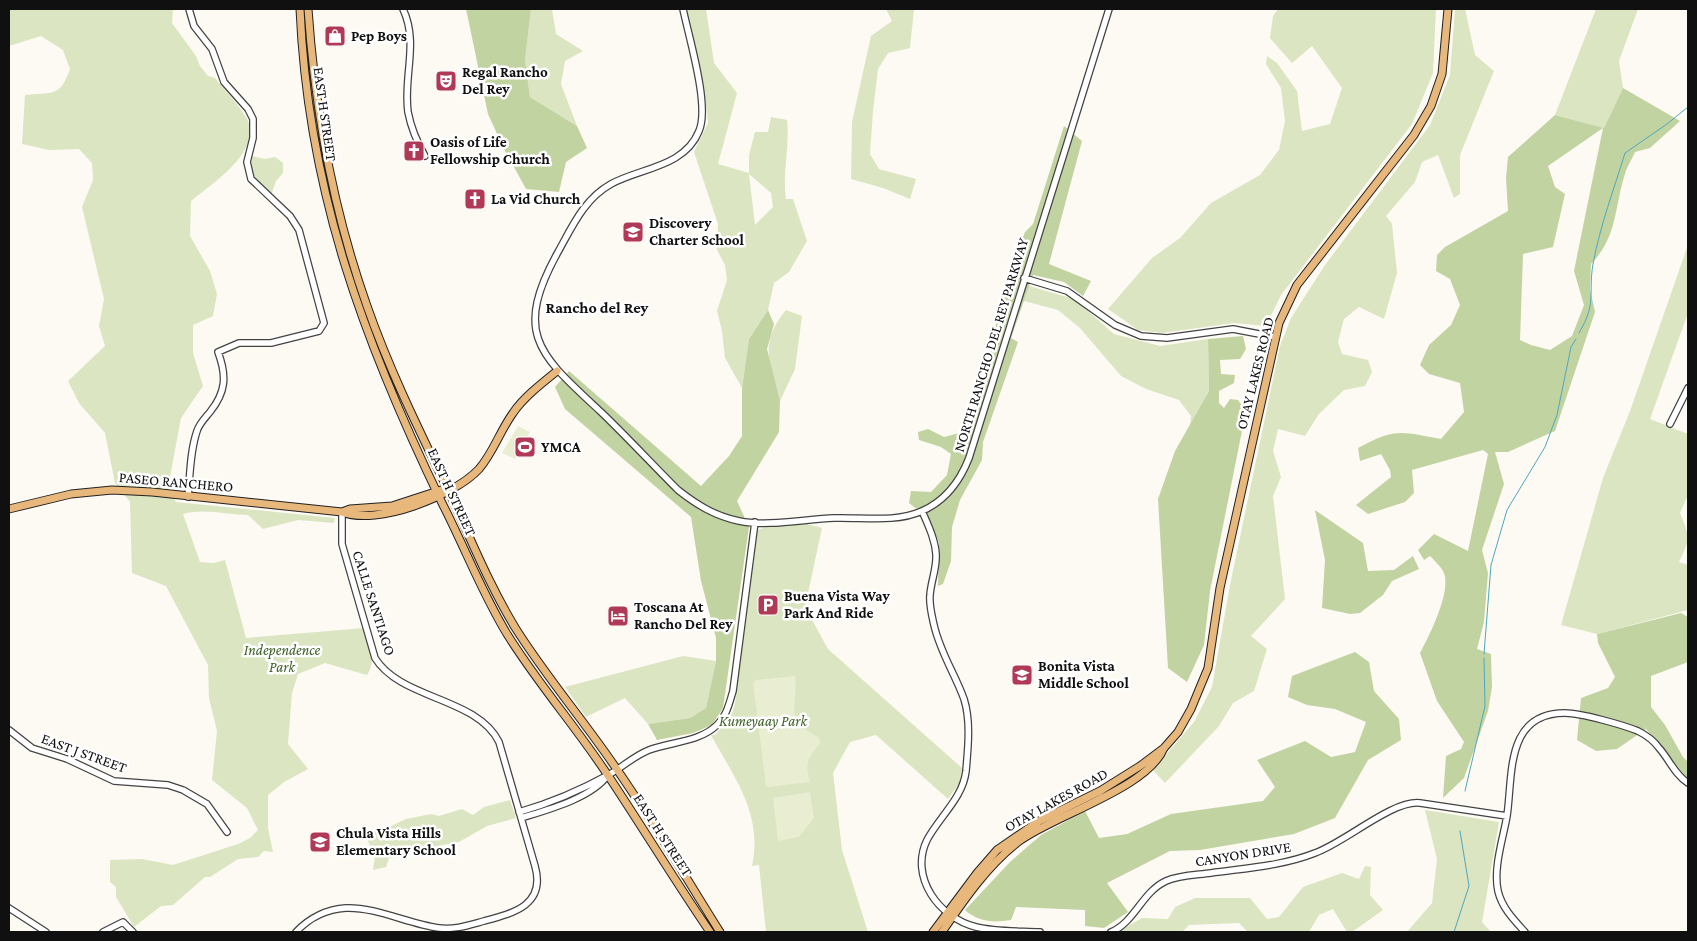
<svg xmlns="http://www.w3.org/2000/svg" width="1697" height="941" viewBox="0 0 1697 941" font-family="'Crimson Pro',serif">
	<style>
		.green { fill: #dbe5c1; fill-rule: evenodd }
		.forest { fill: #c2d3a2; fill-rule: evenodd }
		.pitch { fill: #e9edd2 }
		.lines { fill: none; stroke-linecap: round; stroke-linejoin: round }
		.stream { stroke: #4fa7bc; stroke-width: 1 }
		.minor-casing { stroke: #434343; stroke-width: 8 }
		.major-casing { stroke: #212121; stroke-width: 9 }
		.minor { stroke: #fff; stroke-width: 5.5 }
		.major { stroke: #e7b77b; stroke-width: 7 }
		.labels { text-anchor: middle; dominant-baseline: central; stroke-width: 5; stroke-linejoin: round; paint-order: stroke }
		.poi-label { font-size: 15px; font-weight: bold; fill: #101010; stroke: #fff; text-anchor: start }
		.street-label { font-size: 15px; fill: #101010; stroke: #fff }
		.park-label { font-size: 15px; font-style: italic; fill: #3f6028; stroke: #fff }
		.neighbourhood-label { font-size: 16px; font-weight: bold; fill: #101010; stroke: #fff }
	</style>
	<rect width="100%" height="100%" fill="#fdfaf4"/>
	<path class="green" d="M9,9H173L172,23L196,56L200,66L208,76L215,78C223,88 244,111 248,121C260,154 211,184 191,201L190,236L210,271L217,294L213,316L193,325V353L203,386L181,418L168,488L176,502L335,518L334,523L298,520L263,529L248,515C226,515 205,508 183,514L200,562L214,563L225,560L246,638L364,628C369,643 377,661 367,675L325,663L298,674L292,693L288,744L308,769L284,782L268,795V828L273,852L264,851L258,857L238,859L210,877H205L173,905L161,906L134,927L116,897V887L110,882V860L142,859L173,865L238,844L250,838L258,830L247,808L212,780L217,731L209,698L208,665L166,586L132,573L130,502L115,483L105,433L79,403L68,381L105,346L99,326L104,299L82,207L93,180L92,163L79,149L49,150L22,144L25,95C52,92 60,98 70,69L63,50L41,36L9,46Z
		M531,9H552L556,34L583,51L565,61L561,84L577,126L530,97L525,60Z
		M685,9H706L714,63L737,93L718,164L749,173V155L755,132H768L771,117L787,120C790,147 782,173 786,199H793L807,241L789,272L774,283L768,310L749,339L742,388L725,358L722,331L717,311L727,280L725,265L717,250L718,224L694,152L708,123L705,97ZM749,174L771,193L773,207L755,225Z
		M886,9H914L910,48L888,53L878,69L873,111L870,154L879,169L916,179L910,199L883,188L851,179L852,122L871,36L892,21Z
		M1278,9H1436L1433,73L1412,124L1281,295L1266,326L1234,323L1162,333L1138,330L1108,309L1152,258L1180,238L1211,203L1260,175L1279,150L1285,121L1281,88L1266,64L1267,56L1277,63L1297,91L1302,131L1330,124L1342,88L1312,46L1292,63L1270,38L1273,16Z
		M1455,9H1465L1475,55L1494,71L1460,155V194L1454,198L1438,155L1422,162L1415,182L1386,216L1392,224L1397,273L1384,319L1359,307L1344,319L1338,342L1342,354L1368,360L1372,372L1365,386L1344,390L1319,414L1305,436L1278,429L1273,451L1281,477L1273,496L1285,599L1251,636L1267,649L1254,691L1233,703L1219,726L1165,783L1153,770L1194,722L1212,687L1230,585L1280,346L1291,318L1325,265L1430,125L1450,75Z
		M1596,9H1638L1619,61L1623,88L1604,128L1555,115Z
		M252,156L265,159L275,157L283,163V173L276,181L271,195C259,183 249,175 252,156Z
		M1688,245V313L1650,419L1688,434V495L1680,513C1690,536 1690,540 1679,562L1688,565V610L1597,634L1561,625L1603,478L1630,411Z
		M1029,286L1074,299L1114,334L1160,346L1208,339L1209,391L1190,425L1191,416L1179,400L1146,389L1121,376L1080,328L1058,310L1024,301Z
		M786,310L802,316L795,369L780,401C770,363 758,344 786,310Z
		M803,523L822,528L805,607L828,649L962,768L960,782L948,799L876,735L850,742L833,773L842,850L868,932H766L759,865L752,866C763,814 735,779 711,735H715L731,716L735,704L758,530L765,527Z
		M683,656L716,661L706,708L690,718L648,724L625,698L586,717L565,687Z
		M510,800L516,818L487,826L459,842L433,847L430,844L401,853L400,857L389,858L386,867L373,870L375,856L364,833L391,826L406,819L431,814L439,816L462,809L473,815L484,807Z
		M1425,810L1499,822L1482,922L1491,932H1407L1432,903L1437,859Z
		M1365,866L1371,867L1370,895L1383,910L1352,932H1347L1333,909L1319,915L1309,932H1248L1239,923L1189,925L1182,932H1117L1142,918L1168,919L1175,907L1195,898H1250L1267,919L1279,917L1303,887L1342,873L1359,879Z"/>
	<path class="forest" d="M466,9H531L525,60L530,97L577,126L587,148L566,162L559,192L526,189L504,149L488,114Z
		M1623,88L1680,121L1650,148L1635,152C1632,159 1627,167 1625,174C1614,208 1618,236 1591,264L1590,289L1595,312L1555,431L1508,452H1495L1504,484L1482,550L1488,573L1484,622L1477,649L1491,654L1492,687L1488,711L1464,778L1443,798L1446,756L1461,749L1464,742L1437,701L1420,653C1429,636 1453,589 1443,571C1440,566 1434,560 1430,556L1424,560L1418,550L1434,534L1468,551L1488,454L1483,450L1412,470L1414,493L1405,502L1368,514L1356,505L1391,477L1390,470L1381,454L1360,461L1358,448C1396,427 1402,432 1441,439L1464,412L1460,383L1429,374L1420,365L1429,345L1451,325L1460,305L1450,279L1436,271L1437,255L1445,247L1508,211L1506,178L1508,157L1555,115L1604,128ZM1603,128L1574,271L1584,305L1572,336L1550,350L1531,345L1520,340L1523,254L1553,247L1565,194L1555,187L1548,166Z
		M1064,126L1082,141L1049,264L1091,281L1083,296L1064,282L1033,275L1011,338L1018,342L983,442L982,460L960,500L952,527L951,561L943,584L938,586L939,543L928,518L909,503L911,491L931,492L947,475L951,454L941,447L919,440L918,432L928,429L944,437L963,432L977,401L1006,284L1025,232L1033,224Z
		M768,310L774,324L767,349L780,401L779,432L737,501L749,527L723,708L712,725L693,733L657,740L648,724L690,718L706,708L716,661V638L701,581L691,517L565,409L555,387L569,371L701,486L729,456L742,436V388L749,339Z
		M1243,336L1246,349L1240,359L1220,360L1221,374L1235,375L1234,383L1219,391V403L1224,408L1230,399L1238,400L1246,411L1210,591L1204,645L1187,682L1168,668L1158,499L1175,451L1209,391L1208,339Z
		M1315,510L1363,543L1368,571L1394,570L1413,556L1419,569L1392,581L1383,595L1360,613L1350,614L1322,608L1325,560Z
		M1681,613L1688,617V662L1651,676V707L1665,725L1683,757L1688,762V779L1646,729L1617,749L1596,751L1577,740L1581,698L1608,688L1615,677L1598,643L1597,634Z
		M1355,652L1369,662L1374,691L1399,719L1401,740L1368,760L1335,818L1294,834L1200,850L1170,851L1107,883L1128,912L1104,928L1085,926V910L1016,907L1011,920C994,923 978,922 965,910L1010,862L1041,835L1085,811L1099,838L1127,834L1171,814L1263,801L1275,787L1257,760L1305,741L1331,757L1355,752L1366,722L1335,709L1307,705L1288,697L1292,676Z"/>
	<path class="pitch" d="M518,426L530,432L515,459L502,453Z
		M795,676C798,694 789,713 800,729H805L820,739V743C808,760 804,760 810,782L768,787L766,786L753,683L756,680Z
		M810,792L814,818L799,837L778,841L773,798Z"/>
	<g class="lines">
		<path class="stream" d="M1579,333C1597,303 1588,294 1593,264C1600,226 1614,189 1625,153L1667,124L1688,107
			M1484,654L1491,565L1507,510L1545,447L1557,415L1571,347L1576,339
			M1465,791L1485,706L1484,658
			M1454,932L1469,886L1460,831"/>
		<g class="minor-casing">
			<path id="minor" d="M403,9C419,43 403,77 408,112C411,128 417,142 425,156
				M683,9C689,38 710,106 699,131C685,167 640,168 611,184C584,199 572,227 558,252C512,335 540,355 601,412C627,437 652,464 678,490C697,505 715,516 739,521C767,527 805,519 834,518C863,517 895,523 922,511C945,501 960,481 969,458L1109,9
				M1024,278L1067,291L1115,325L1141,336L1167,338L1233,329L1275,337
				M1670,424L1688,388
				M188,497C190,476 190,451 197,431C199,424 205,418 210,412C226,392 227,376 218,352L239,343H271L319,331L324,323L299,230L290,216L251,179L247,162L253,138V119L248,109L224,82L212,49L194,26L189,9
				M922,511C928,525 935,539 936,554C937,568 931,581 930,595C929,605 932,616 934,625C940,652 955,674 964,699C971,721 968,748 966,771C963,798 939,817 927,840C909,877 939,918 976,927C996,932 1020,931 1040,932
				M9,730L32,748L67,759L114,781L168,785L183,790L207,804L227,832
				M519,812C551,803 581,790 610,774C624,766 634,756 649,750C670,742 700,742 717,725C727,715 729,704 733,691L755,522
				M521,818C547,810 592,798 608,775
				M9,908L46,932
				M103,932L123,922L133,932
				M296,932C309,918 327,909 346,908C377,907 408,924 439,928C455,930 469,925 484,921C514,913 546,905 535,866L499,742C477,697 401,700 375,658L342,544V512
				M1111,932C1135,922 1142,892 1166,881C1179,875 1196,875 1211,873C1246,868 1282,866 1315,853C1346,842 1392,800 1420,803L1507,816
				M1525,932C1514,920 1502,908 1498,891C1493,868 1503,839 1507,816C1513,775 1505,713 1565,713C1581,713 1623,725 1638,731C1646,735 1654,741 1659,748C1669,759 1675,775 1688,783"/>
		</g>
		<g class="major-casing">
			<path id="major" d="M300,9C308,192 364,342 443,505C465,548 482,593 507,634C538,684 577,728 609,777C643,828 675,881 710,932
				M308,9C315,110 333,210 367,306C389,369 419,430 448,490C470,537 489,585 516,629C547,678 585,722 618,771C654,823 686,878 720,932
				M9,509L71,494L112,490L152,492L342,512C377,526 454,496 479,469C493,453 500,431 513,413C523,398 542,383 557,371
				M342,512L350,509L392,506L441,490
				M933,932L977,873L997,850L1039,821L1100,791L1140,766L1164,748L1178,732L1191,709L1208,668L1220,588L1279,323L1297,285L1414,135L1431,106L1442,74L1448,9
				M942,932C964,900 987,866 1018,842C1054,815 1147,789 1164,748"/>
		</g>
		<use href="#minor" class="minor"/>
		<use href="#major" class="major"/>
	</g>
	<defs>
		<g id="shop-square" transform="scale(1.125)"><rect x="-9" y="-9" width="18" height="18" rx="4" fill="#af3956" stroke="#fff"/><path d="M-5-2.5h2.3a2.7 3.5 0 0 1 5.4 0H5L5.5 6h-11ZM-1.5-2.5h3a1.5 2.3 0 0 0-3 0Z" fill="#fff"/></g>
		<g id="theatre-square" transform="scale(1.125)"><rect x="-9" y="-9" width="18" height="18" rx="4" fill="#af3956" stroke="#fff"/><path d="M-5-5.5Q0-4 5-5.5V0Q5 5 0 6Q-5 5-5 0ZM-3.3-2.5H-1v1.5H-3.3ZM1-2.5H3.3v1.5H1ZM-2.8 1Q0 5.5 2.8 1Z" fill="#fff"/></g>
		<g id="church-square" transform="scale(1.125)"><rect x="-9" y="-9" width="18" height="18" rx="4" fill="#af3956" stroke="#fff"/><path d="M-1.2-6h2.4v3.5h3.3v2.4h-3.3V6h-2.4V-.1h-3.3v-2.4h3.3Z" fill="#fff"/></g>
		<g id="school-square" transform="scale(1.125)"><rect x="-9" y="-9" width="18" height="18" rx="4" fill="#af3956" stroke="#fff"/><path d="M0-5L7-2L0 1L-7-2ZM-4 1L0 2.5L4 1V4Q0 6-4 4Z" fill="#fff"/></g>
		<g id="stadium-square" transform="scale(1.125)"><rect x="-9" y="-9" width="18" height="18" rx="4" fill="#af3956" stroke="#fff"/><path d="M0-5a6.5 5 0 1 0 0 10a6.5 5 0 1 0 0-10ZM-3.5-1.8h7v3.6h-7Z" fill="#fff"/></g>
		<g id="parking-square" transform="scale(1.125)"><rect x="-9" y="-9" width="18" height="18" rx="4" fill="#af3956" stroke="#fff"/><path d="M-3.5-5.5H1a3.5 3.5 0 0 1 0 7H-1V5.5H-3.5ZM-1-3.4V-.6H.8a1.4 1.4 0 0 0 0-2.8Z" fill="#fff"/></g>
		<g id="hotel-square" transform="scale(1.125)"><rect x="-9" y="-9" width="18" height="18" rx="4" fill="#af3956" stroke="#fff"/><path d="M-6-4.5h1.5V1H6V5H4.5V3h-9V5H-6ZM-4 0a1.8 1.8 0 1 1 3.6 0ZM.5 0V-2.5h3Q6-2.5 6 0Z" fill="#fff"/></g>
	</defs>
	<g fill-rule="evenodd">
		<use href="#shop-square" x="335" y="36"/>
		<use href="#theatre-square" x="446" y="81"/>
		<use href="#church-square" x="414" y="151"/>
		<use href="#church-square" x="475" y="199"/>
		<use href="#school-square" x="633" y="232"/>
		<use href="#stadium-square" x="525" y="447"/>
		<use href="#parking-square" x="768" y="605"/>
		<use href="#hotel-square" x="618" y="616"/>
		<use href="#school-square" x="1022" y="675"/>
		<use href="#school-square" x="320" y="842"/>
	</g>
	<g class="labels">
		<g class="poi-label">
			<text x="351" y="36">Pep Boys</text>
			<text x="462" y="72">Regal Rancho<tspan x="462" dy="17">Del Rey</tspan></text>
			<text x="430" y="142">Oasis of Life<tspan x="430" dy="17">Fellowship Church</tspan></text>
			<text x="491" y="199">La Vid Church</text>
			<text x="649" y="223">Discovery<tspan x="649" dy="17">Charter School</tspan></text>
			<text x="541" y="447">YMCA</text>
			<text x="784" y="596">Buena Vista Way<tspan x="784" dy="17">Park And Ride</tspan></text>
			<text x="634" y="607">Toscana At<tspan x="634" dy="17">Rancho Del Rey</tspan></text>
			<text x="1038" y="666">Bonita Vista<tspan x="1038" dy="17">Middle School</tspan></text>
			<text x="336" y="833">Chula Vista Hills<tspan x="336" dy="17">Elementary School</tspan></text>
		</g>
		<g class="street-label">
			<text transform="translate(325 114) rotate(82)">EAST H STREET</text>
			<text transform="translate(991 345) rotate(-73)">NORTH RANCHO DEL REY PARKWAY</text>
			<text transform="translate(1255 373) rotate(-76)">OTAY LAKES ROAD</text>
			<text transform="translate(176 482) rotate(5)">PASEO RANCHERO</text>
			<text transform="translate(452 492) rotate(65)">EAST H STREET</text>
			<text transform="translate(374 603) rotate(72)">CALLE SANTIAGO</text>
			<text transform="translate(84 753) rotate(20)">EAST J STREET</text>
			<text transform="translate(1056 800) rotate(-29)">OTAY LAKES ROAD</text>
			<text transform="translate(663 835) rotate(57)">EAST H STREET</text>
			<text transform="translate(1243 854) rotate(-9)">CANYON DRIVE</text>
		</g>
		<g class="park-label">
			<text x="282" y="650">Independence<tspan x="282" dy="17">Park</tspan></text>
			<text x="763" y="721">Kumeyaay Park</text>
		</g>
		<g class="neighbourhood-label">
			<text x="597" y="307">Rancho del Rey</text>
		</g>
	</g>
	<rect width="1697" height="941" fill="none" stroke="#101010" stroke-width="20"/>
</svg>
